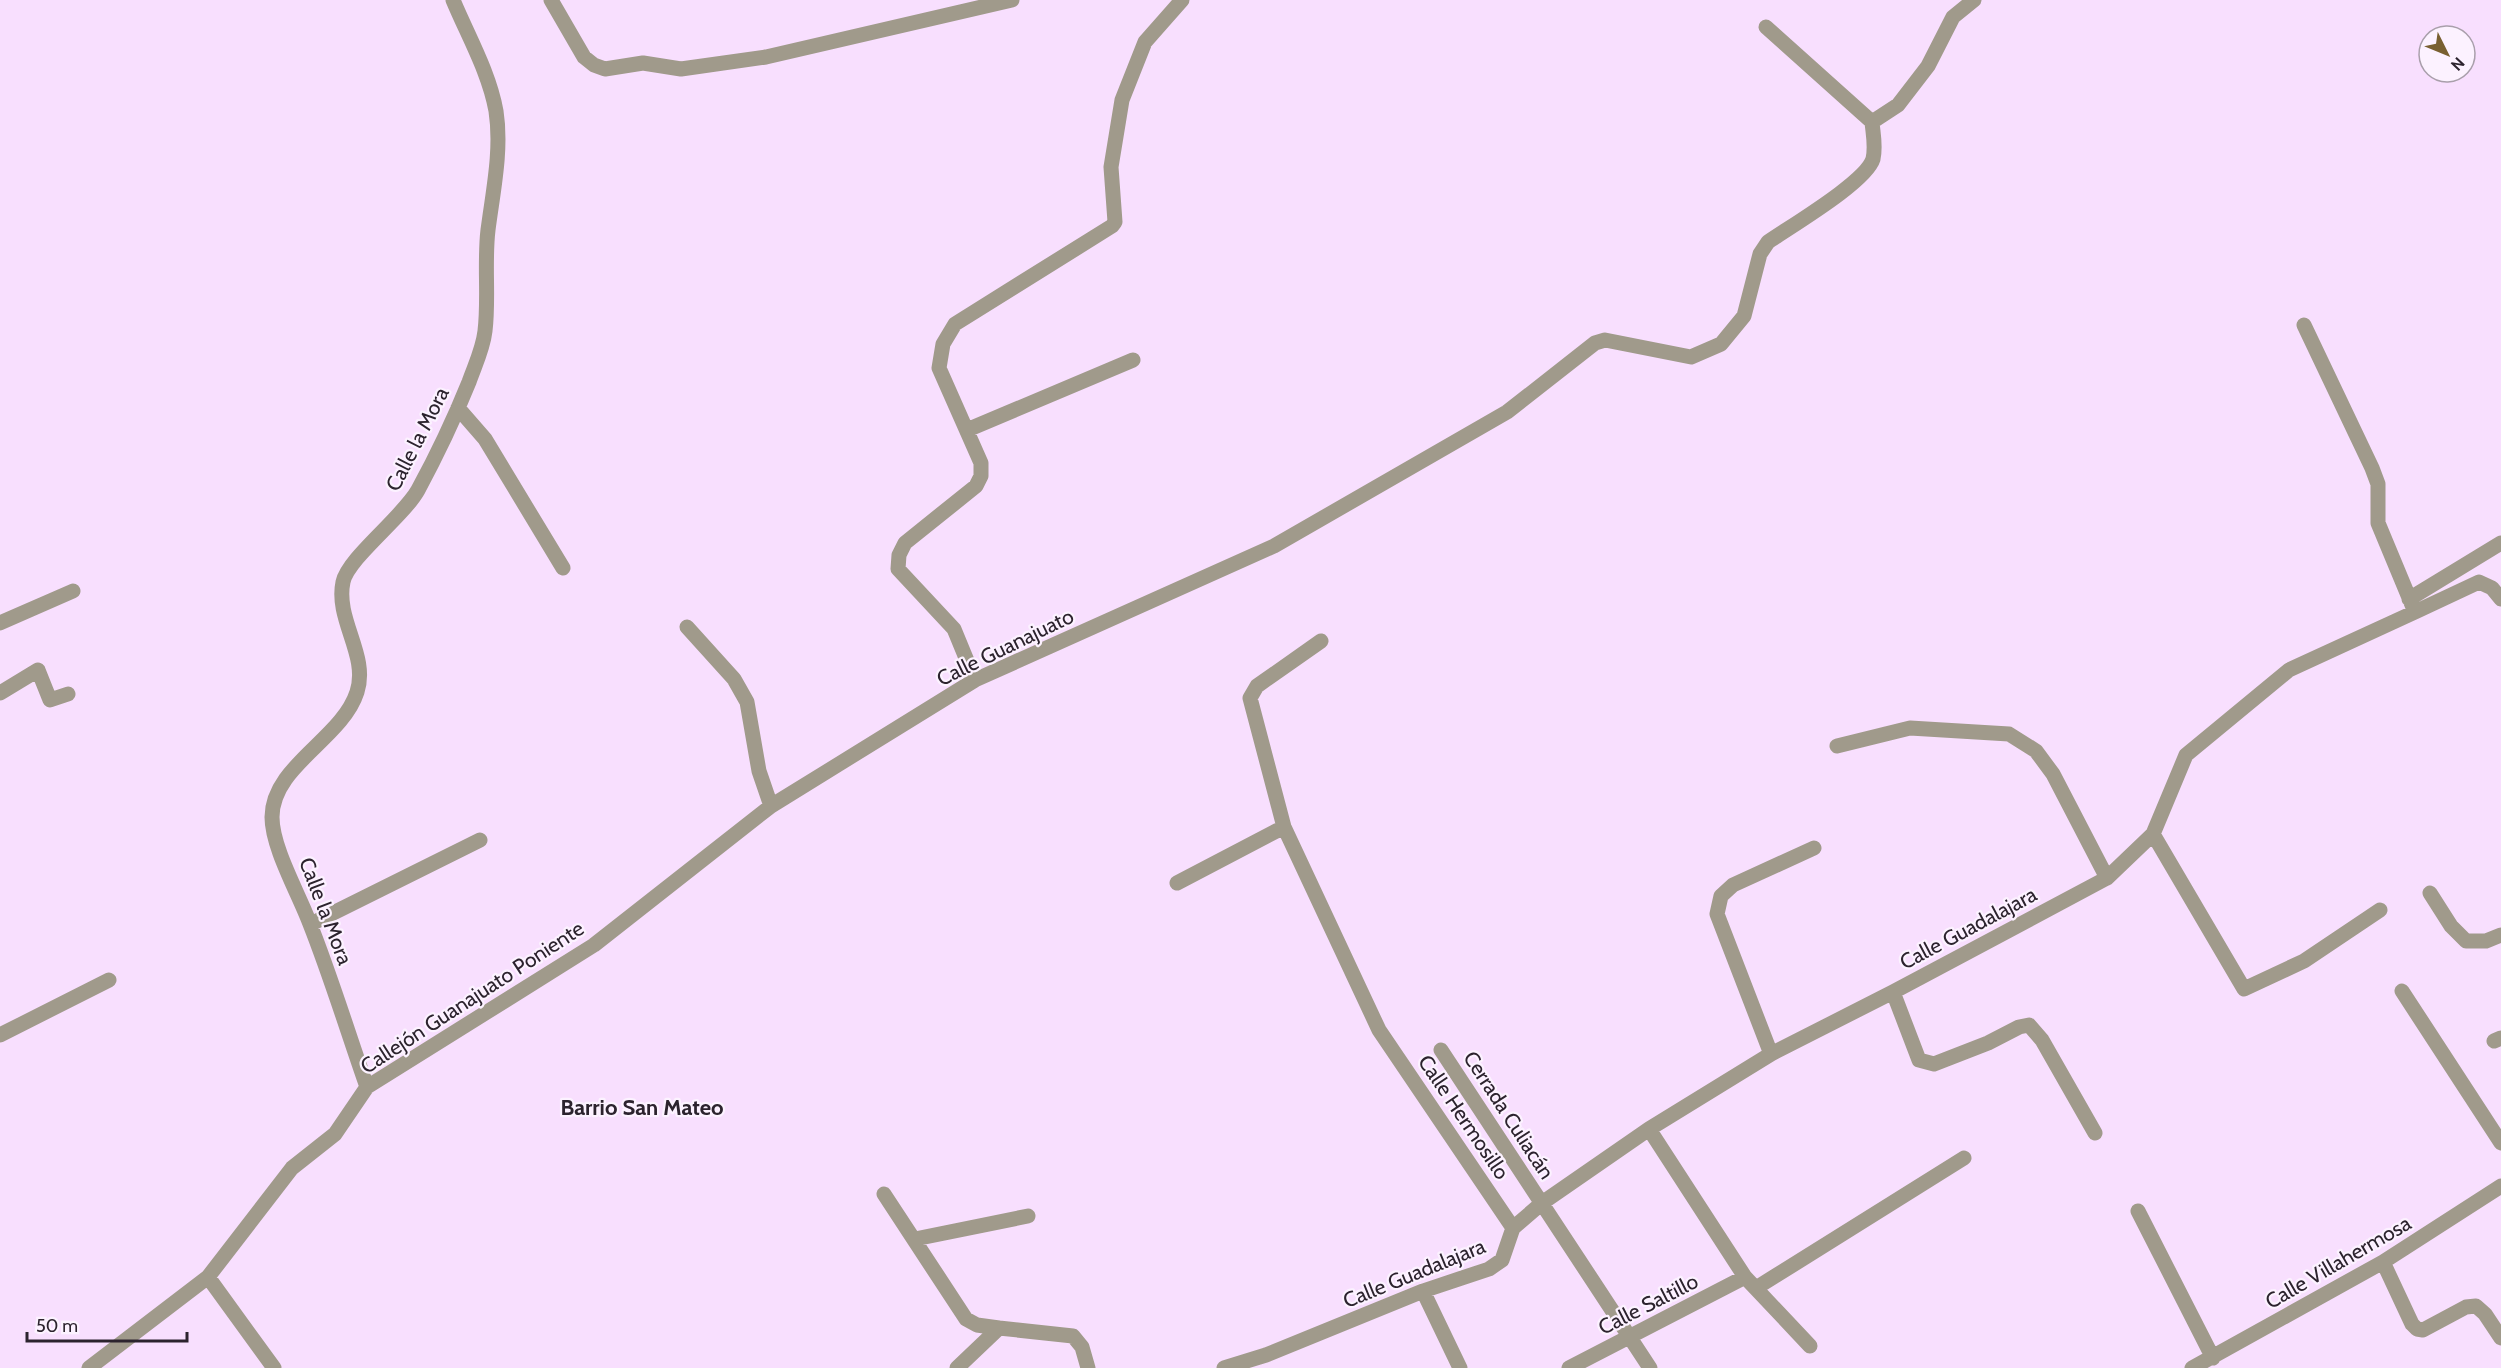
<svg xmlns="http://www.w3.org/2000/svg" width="2501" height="1368" viewBox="0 0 2501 1368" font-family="Cabin,sans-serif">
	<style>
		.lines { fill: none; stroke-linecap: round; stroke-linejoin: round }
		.minor { stroke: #a09a8b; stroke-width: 15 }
		.labels { text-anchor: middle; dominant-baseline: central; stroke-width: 4.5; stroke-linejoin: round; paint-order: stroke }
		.street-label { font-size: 21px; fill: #2c232e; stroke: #fcf2ff }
		.neighbourhood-label { font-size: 22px; font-weight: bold; fill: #2c232e; stroke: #fcf2ff }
	</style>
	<rect width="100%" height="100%" fill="#f8dffe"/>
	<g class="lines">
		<path class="minor" d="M551,0L584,57L594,65L605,69L643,63L681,69L766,57L1012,0
			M1766,27L1872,122
			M458,408L485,439L563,568
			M967,430L1133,360
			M2409,599L2501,543
			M2415,612L2479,582L2492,588L2501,599
			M0,623L73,591
			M687,627L734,679L747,702L759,771L771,806
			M1321,641L1257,686L1250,698L1284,827L1379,1030L1513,1228
			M975,680L954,629L898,569L899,555L905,543L976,486L981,476V463L939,368L943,344L955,324L1112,226L1115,222L1111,167L1122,100L1145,42L1182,0
			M0,693L38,670L50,700L68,694
			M1837,746L1910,728L2009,734L2036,751L2053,774L2107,878
			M2153,834L2244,989L2304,961L2380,910
			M1177,883L1284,827
			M2430,893L2451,926L2466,941H2486L2501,935
			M311,924L480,840
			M2402,991L2501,1143
			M1893,992L1919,1060L1934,1064L1988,1043L2019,1027L2029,1025L2042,1040L2095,1133
			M0,1035L109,980
			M2494,1041L2501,1038
			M1441,1050L1650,1368
			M1771,1054L1717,914L1721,896L1733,885L1814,848
			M367,1087C348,1033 331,977 310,924C299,894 272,848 272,817C272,766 342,739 357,692C369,655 335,620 343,582C348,558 403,517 418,490C437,455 454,419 469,382C475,365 483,349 485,331C489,298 484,263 488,230C493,191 502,150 496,111C489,72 468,36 453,0
			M1649,1129L1745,1277L1810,1346
			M884,1194L966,1319L977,1325L999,1328
			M2138,1211L2213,1358
			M915,1239L1028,1216
			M2383,1262L2412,1324L2417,1329L2423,1330L2466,1307L2476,1306L2485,1314L2501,1338
			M208,1277L274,1368
			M1756,1288L1964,1158
			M1423,1291L1460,1368
			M89,1368L208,1277L292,1168L335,1134L367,1087L594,945L771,806L975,680L1274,546L1507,412L1595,343L1605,340L1691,357L1721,344L1744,316L1760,254L1768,242C1791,226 1866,182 1873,159C1876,146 1873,134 1872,122L1898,105L1928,66L1953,17L1974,0
			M957,1368L999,1328L1073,1336L1082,1347L1088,1368
			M1224,1368L1266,1355L1423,1291L1489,1269L1502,1260L1513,1228L1542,1203L1649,1129L1771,1054L1893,992L2107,878L2153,834L2186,755L2289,670L2415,612L2378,523V484L2372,468L2304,325
			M1569,1368L1745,1277
			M2192,1368L2383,1262L2501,1186"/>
	</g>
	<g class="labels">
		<g class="street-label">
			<text transform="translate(417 439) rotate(-63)">Calle la Mora</text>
			<text transform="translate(1005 647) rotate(-26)">Calle Guanajuato</text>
			<text transform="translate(326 911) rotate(69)">Calle la Mora</text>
			<text transform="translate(1968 928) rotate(-28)">Calle Guadalajara</text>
			<text transform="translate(472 997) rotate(-33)">Callejón Guanajuato Poniente</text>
			<text transform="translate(1509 1115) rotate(57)">Cerrada Culiacán</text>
			<text transform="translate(1464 1117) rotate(56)">Calle Hermosillo</text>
			<text transform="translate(2338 1262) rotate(-30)">Calle Villahermosa</text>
			<text transform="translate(1414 1273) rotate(-22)">Calle Guadalajara</text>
			<text transform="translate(1648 1304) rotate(-27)">Calle Saltillo</text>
		</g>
		<g class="neighbourhood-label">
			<text x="642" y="1107">Barrio San Mateo</text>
		</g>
	</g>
	<g transform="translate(2447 54) rotate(133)"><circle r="28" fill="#fcf2ff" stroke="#a99fab" stroke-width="1.5"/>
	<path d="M0-4.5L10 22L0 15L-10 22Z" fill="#796031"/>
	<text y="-9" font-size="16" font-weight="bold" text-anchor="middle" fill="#2c232e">N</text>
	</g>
	<path d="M27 1332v9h160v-9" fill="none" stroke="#2c232e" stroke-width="3"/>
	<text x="36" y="1332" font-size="18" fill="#2c232e" stroke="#fcf2ff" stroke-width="4.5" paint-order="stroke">50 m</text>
</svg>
